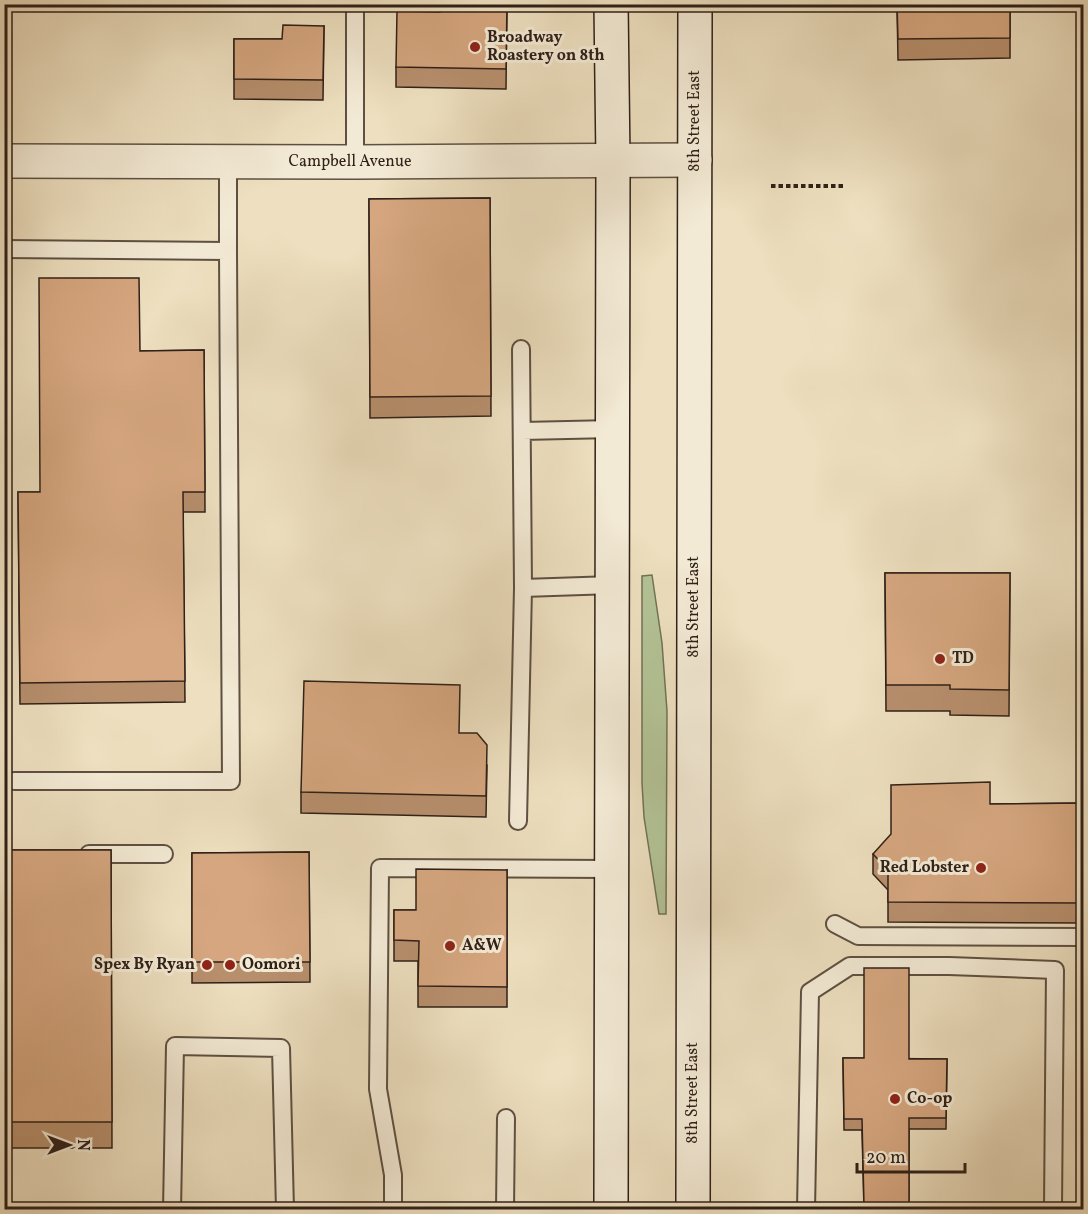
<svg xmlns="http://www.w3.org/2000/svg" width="1088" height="1214" viewBox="0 0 1088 1214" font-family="Vollkorn,serif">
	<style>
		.grass { fill: #b3c396; stroke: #717257; stroke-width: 1.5 }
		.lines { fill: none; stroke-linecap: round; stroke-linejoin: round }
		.service-casing { stroke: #5e5042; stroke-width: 20 }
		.minor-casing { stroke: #5e5042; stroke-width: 36 }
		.secondary-casing { stroke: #2f2018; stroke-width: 36 }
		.path { stroke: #2f2018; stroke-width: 4; stroke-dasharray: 4.5 3; stroke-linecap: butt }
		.service { stroke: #f3ead5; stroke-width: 16 }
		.minor { stroke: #f3ead5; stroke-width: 33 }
		.secondary { stroke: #f3ead5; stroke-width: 33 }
		.wall { fill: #b78f6d; stroke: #2f2018; stroke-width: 1.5 }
		.building { fill: #d5a67f; stroke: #2f2018; stroke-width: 1.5 }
		.poi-dot { fill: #8f2418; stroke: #f3ead5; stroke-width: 2 }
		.labels { text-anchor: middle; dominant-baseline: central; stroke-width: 6; stroke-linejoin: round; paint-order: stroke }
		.poi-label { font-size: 16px; font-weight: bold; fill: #2f2018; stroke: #f3ead5; text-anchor: start }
		.street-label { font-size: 16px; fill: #2f2018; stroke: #f3ead5 }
	</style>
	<rect width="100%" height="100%" fill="#eddfbf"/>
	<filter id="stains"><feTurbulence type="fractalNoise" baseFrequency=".00333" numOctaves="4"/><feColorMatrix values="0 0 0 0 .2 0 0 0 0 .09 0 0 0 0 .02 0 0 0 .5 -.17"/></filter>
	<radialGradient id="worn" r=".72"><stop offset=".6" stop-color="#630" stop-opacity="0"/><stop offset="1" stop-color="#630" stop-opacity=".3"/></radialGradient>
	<path class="grass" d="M652,575L662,643L667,711L666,914H659L644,817L642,783V576Z"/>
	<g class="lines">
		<g class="service-casing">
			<path id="service" d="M355,4V162
				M4,249L228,251V162
				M521,349L523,588L613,585
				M522,431L613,429
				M14,781H231L228,251
				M518,821L523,588
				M89,854H164
				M835,924L858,936L1084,937
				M172,1210L175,1046L281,1048L285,1210
				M393,1210V1175L378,1089L380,868L611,869
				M505,1210L506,1118
				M806,1210L810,992L850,966H949L1055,970L1053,1210"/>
		</g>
		<g class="minor-casing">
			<path id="minor" d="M4,161L355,162L695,160"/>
		</g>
		<g class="secondary-casing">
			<path id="secondary" d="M611,4L613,161L611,1210
				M693,1210L695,4"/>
		</g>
		<path class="path" d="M771,186H843"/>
		<use href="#service" class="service"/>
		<use href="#minor" class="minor"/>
		<use href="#secondary" class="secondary"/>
	</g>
	<path class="wall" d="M507,4L506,89L396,87V67L440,12Z
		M897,4H1010V58L898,60Z
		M324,26L323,100L234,99V39H282Z
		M490,198L491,416L370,418L369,199Z
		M204,350L205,512H183L185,702L20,704L18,492H40L140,351Z
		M885,573H1010L1009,716L950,715V711H886Z
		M459,733L487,765L486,817L301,813V792Z
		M1083,803V923L888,922V890L873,874V854L990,804Z
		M4,850H111L112,1148H4Z
		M309,852L310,982L192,983V853Z
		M507,870V1007H418V961H394V910H416Z
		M843,1058L947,1059L946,1129H909V1209H864L862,1130H844Z"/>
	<path class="building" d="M440,4H507L506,69L396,67L397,11L440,12Z
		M897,4H1010V38L898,39Z
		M283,25L324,26L323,80L234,79V39H282Z
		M490,198L491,396L370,397L369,199Z
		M39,278H139L140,351L204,350L205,492H183L185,681L20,683L18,492H40Z
		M885,573H1010L1009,690L950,689V685H886Z
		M304,681L460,685L459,733H477L487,745L486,796L301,792Z
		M990,782V804L1083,803V903L888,902V870L873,854L891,834V785Z
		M4,850H111L112,1122H4Z
		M309,852L310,962H192V853Z
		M416,869L507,870V987L418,986L419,941L394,940V910H416Z
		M864,968H909V1059H947L946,1118H909V1206H864L862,1119H844L843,1058H864Z"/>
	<g class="poi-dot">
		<circle cx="475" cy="47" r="6"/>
		<circle cx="940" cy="659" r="6"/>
		<circle cx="981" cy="868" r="6"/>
		<circle cx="450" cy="946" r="6"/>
		<circle cx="207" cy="965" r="6"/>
		<circle cx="230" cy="965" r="6"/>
		<circle cx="895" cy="1099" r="6"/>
	</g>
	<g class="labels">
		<g class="poi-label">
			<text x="487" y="38">Broadway<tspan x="487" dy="18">Roastery on 8th</tspan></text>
			<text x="952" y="659">TD</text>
			<text x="969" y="868" text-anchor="end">Red Lobster</text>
			<text x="462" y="946">A&amp;W</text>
			<text x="195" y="965" text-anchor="end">Spex By Ryan</text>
			<text x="242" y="965">Oomori</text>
			<text x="907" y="1099">Co-op</text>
		</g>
		<g class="street-label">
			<text transform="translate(695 121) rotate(-90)">8th Street East</text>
			<text x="350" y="162">Campbell Avenue</text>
			<text transform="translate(694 607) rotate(-90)">8th Street East</text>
			<text transform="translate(693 1093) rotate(-90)">8th Street East</text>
		</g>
	</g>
	<rect width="1088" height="1214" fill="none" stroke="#eddfbf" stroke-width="24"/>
	<rect x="6" y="6" width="1076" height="1202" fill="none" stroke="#2f2018" stroke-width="3"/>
	<rect x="12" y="12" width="1064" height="1190" fill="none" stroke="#2f2018" stroke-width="1.5"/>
	<g transform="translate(69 1145) rotate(90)" stroke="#f3ead5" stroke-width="4.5" paint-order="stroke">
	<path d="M0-4.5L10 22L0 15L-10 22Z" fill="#2f2018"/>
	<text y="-9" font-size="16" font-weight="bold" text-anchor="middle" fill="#2f2018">N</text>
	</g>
	<path d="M857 1163v9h108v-9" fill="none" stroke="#2f2018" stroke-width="3"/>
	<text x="866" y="1163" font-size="18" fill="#2f2018" stroke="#f3ead5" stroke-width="4.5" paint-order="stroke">20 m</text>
	<rect width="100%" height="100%" filter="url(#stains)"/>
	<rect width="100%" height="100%" fill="url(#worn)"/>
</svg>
